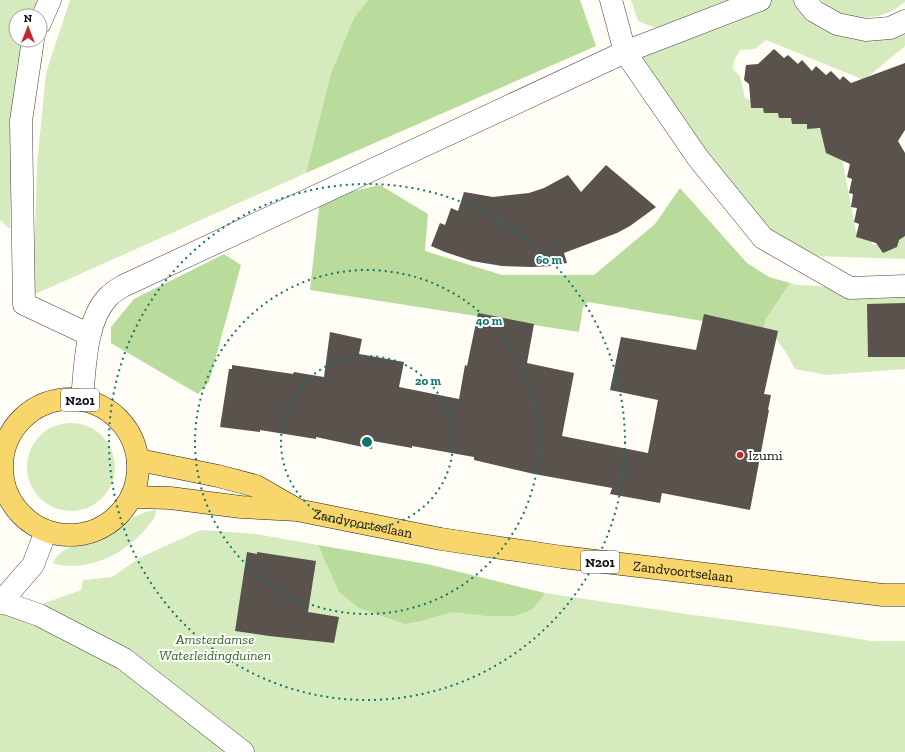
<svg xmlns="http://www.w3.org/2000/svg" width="905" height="752" viewBox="0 0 905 752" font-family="'Zilla Slab',serif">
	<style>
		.green { fill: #d5ebbd }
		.forest { fill: #b9dc9c }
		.building { fill: #5a524d }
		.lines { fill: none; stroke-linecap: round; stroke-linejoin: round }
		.minor-casing { stroke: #444; stroke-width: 23 }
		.major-casing { stroke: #222; stroke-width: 23 }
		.minor { stroke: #fff; stroke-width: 22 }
		.major { stroke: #f9d66b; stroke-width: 22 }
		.ring { fill: none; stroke: #0f766e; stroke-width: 2; stroke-dasharray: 2 4 }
		.poi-dot { fill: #c4262e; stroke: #fff; stroke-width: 1.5 }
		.labels { text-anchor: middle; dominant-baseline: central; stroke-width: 4; stroke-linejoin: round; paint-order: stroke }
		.shield { fill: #fff; stroke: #585858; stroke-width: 1 }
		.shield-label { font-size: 13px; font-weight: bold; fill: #111 }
		.poi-label { font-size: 14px; fill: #111; stroke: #fff; text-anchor: start }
		.street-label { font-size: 14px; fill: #111; stroke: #fff }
		.park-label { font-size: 14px; font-style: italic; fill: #2f6b1f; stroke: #fff }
		.centre { fill: #0f766e; stroke: #fff; stroke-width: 2 }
		.ring-label { font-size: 12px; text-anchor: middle; font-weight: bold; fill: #0f766e; stroke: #fff; stroke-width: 4; stroke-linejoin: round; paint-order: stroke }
	</style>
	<rect width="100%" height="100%" fill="#fffdf5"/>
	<path class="green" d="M0,0H43L39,16H16V40H32L12,159L10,229L0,220Z
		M70,0H368L354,18L331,73L306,173L33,295L37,165L46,73Z
		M631,0H730L661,30L638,21Z
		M771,0H798L824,29L843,37L874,38L905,29V46L864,80L766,40L755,49L740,50L734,61L733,69L740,76L745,98L838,137L856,232L864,233L871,237L872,245H897V230L905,226V259L814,256L751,225L637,59Z
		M821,0H905V2C882,22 842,25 821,0Z
		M790,283L798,285L905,291V369L827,375L795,369L785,351L771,332L763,331L766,319Z
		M27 467a44 44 0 1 1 88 0a44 44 0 1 1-88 0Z
		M156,510C156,516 152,522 148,526C129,552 86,574 53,563C55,557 62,551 68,548C79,544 92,544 103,539C113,535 119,527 128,521C136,515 147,511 156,510Z
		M201,530L256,534L318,545L324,558L543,595L545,593L693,615L797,629L871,641H905V752H0V599L31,608L81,590L83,580L112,577L141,557Z"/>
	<path class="forest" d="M368,0H580L596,46L306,173L331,73L354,18Z
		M380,185L428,214L425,251L502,275H594L655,224L680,188L747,263L769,277L790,283L766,319L763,331L588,302L583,307L579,332L310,290L320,199Z
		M224,254L241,265L209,382L198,394L111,343V327L134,299Z
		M318,545L427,564L545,593L533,609L515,616H487L452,612L421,621L405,624L359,608L339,592Z"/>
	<path class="building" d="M774,49L784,58L788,55L798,64L802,60L812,71L816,66L826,75L831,71L840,80L843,76L851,83L905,63V130L898,141L905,153V236L899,240L897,247L883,253L876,243L856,237L859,224L854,222L857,208L851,207L853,194L849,193L852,179L847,177L850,164L826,153L820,128L807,129V124H792L791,118H779L778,113H764L763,108H751L749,84L744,80L746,65L758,64Z
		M606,165L656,207L630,226L617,233L564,253L567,263L551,266L532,267L502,266L472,261L445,252L431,246L440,223L445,225L451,208L458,211L464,192L493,197L529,193L544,188L568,175L581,192Z
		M905,303V357H868L867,304Z
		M478,313L534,324L527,363L574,373L562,436L648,453L658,400L610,390L621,337L696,350L704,314L778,331L764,394L771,395L768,410H769L750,510L662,493L660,503L610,494L612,488L534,474L474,460V457L412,446V448L373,441L372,449L316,437V439L260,430V432L220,427L229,369H232V365L293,374L294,372L324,377L330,332L362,339L359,354L404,362L399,387L459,399L465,365L467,366Z
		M247,552L257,554V552L316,561L308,612L339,617L334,643L269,636L235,631Z"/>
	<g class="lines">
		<g class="minor-casing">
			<path id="minor" d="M611,0L625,52L698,158L763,238L850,288L905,286
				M805,0L814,11L837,24L866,30L890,28L905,21
				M40,23L50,0
				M33,40L21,121L24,304L90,335
				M82,400C85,369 85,321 108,297C112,293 118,289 123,286L625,52L760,0
				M2,602L39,615L124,659L243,752
				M0,603L33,565L46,531"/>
		</g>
		<g class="major-casing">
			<g id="major">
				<circle cx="70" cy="467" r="68"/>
				<path d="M139,460L218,476L256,486L294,508"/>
				<path id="s1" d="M132,497L170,498L241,507L297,510L441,539L562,557L883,595H905"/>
			</g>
		</g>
		<use href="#minor" class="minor"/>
		<use href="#major" class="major"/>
	</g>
	<g class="ring">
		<circle cx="367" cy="442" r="86"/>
		<circle cx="367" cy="442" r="172"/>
		<circle cx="367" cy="442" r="258"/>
	</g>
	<circle class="poi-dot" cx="740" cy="455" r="4"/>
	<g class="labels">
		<g class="shield">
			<rect x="61" y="389" width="38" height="22" rx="3"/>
			<rect x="581" y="551" width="38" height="22" rx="3"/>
		</g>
		<g class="shield-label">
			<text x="80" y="400">N201</text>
			<text x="600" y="562">N201</text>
		</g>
		<g class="poi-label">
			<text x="748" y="455">Izumi</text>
		</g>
		<g class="street-label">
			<text stroke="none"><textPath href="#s1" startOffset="233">Zandvoortselaan</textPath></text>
			<text stroke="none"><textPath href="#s1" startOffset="557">Zandvoortselaan</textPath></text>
		</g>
		<g class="park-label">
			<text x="215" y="639">Amsterdamse<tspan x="215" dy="16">Waterleidingduinen</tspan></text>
		</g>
	</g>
	<circle cx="367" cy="442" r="6" class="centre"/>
	<g class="ring-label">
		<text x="549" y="264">60 m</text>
		<text x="489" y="325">40 m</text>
		<text x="428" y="385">20 m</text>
	</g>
	<g transform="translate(28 28)"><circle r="19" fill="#ffffff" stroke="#a0a0a0"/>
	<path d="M0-3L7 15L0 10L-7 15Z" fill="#c4262e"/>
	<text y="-6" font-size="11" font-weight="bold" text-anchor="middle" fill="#111111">N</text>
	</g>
</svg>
